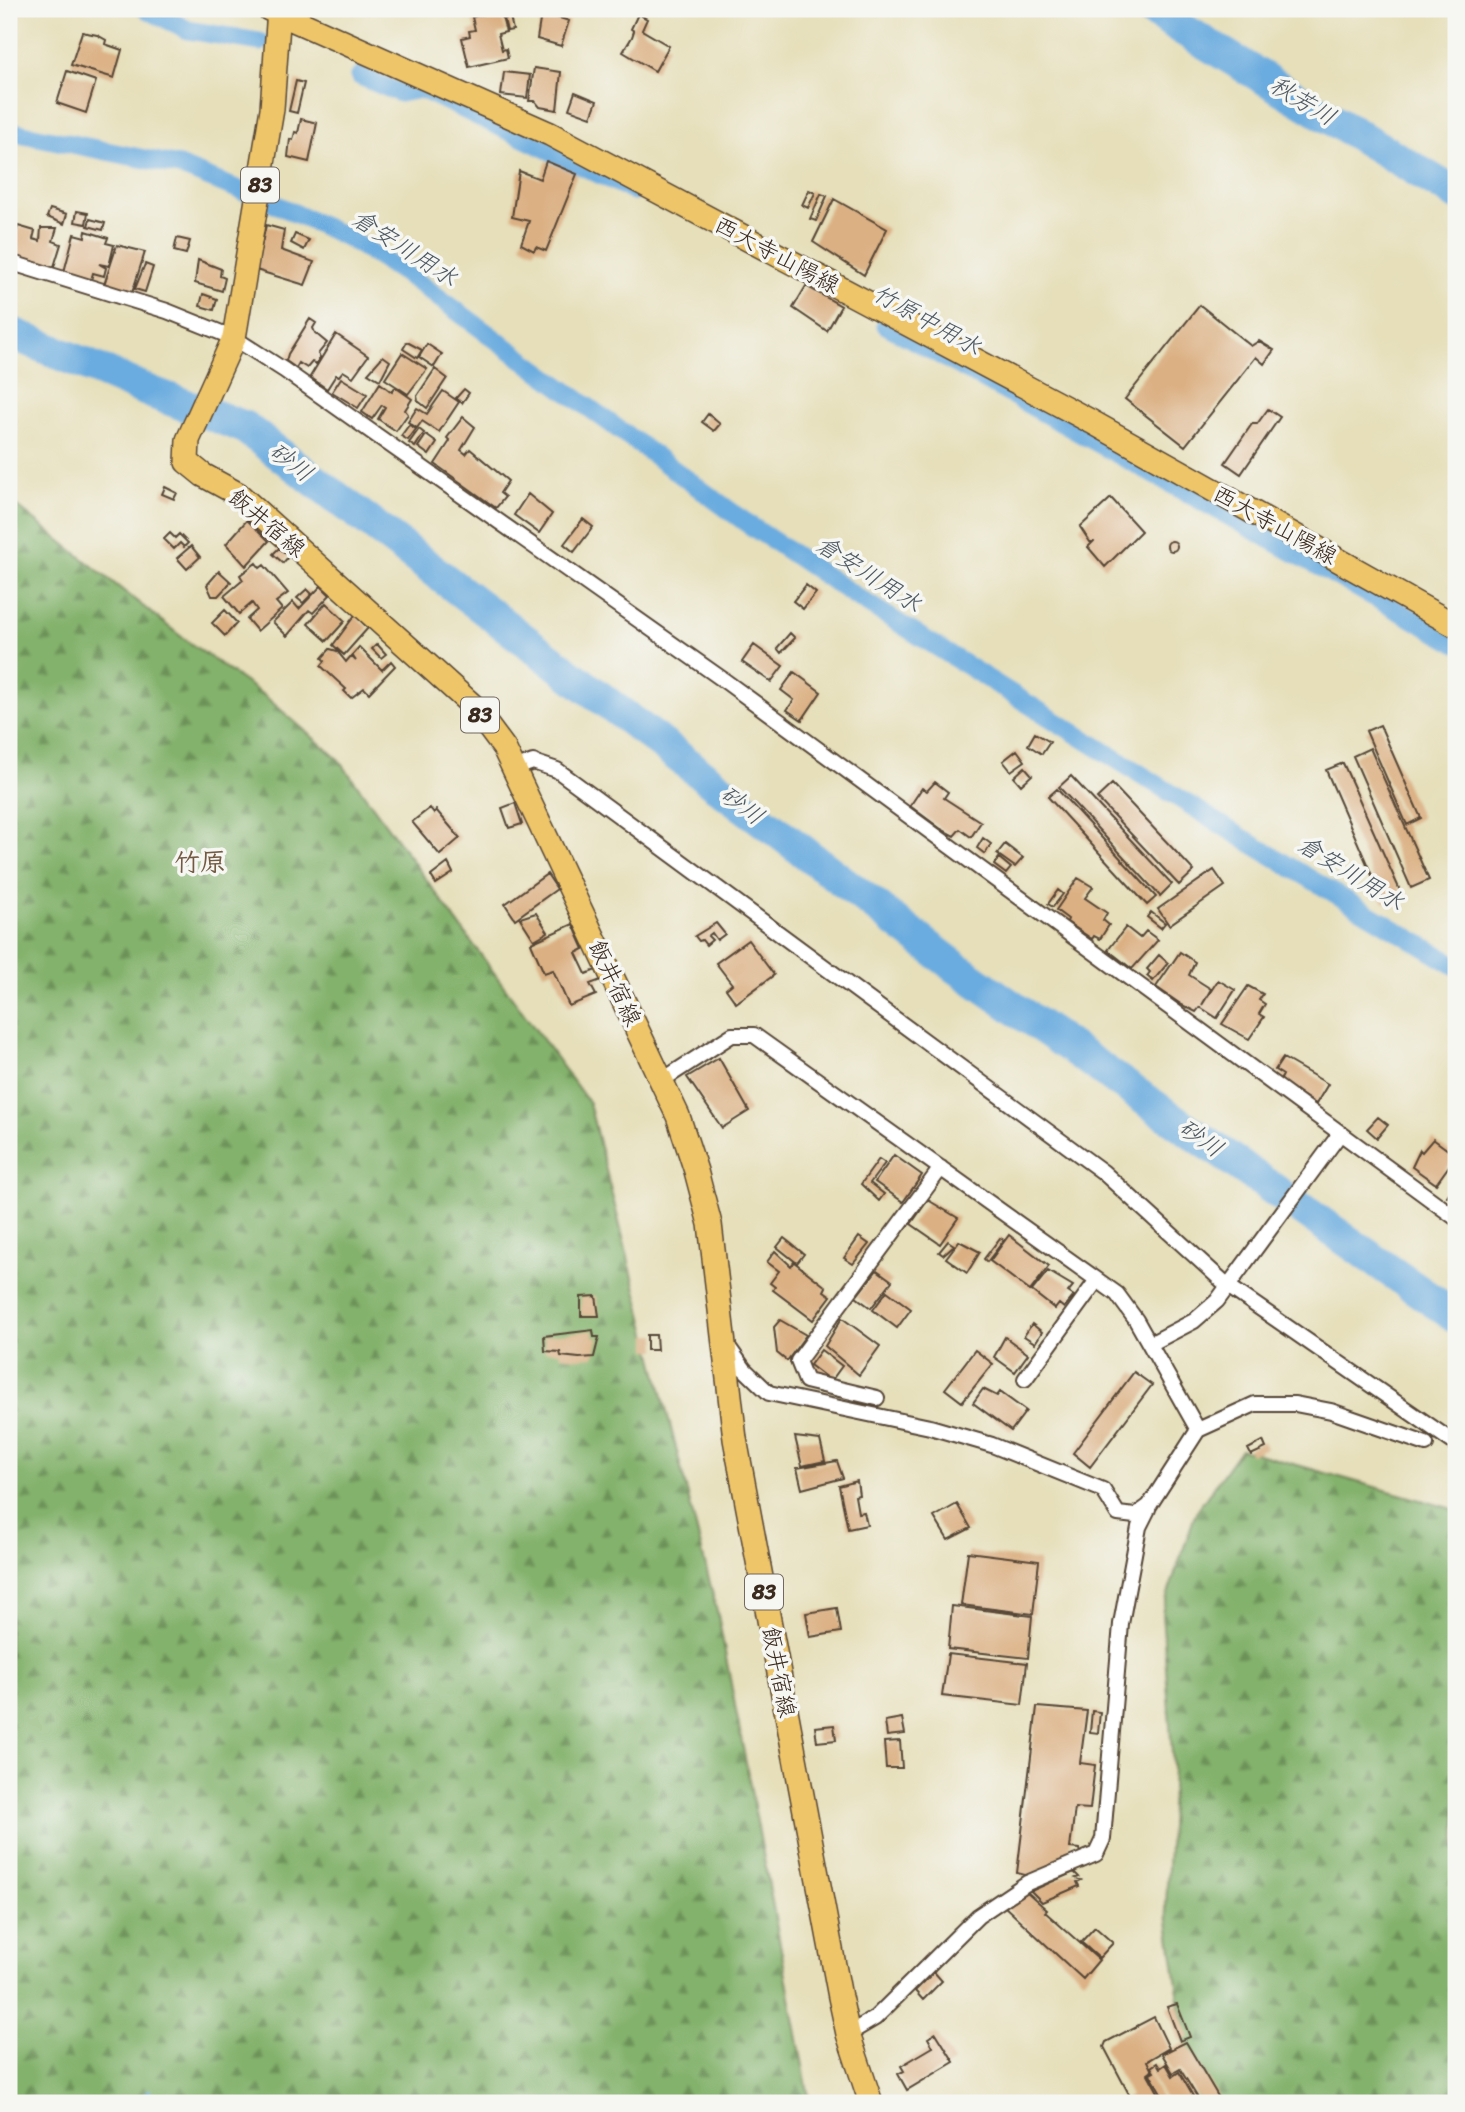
<svg xmlns="http://www.w3.org/2000/svg" width="1465" height="2112" viewBox="0 0 1465 2112" font-family="Sriracha,'Klee One',sans-serif">
	<style>
		.forest { fill: url(#forest-firs); stroke: #5f6e45; stroke-width: 2 }
		.lines { fill: none; stroke-linecap: round; stroke-linejoin: round }
		.stream { stroke: #6bacdf; stroke-width: 5 }
		.canal { stroke: #6bacdf; stroke-width: 19 }
		.river { stroke: #6bacdf; stroke-width: 33 }
		.building { fill: #dbb083 }
		.minor-casing { stroke: #554535; stroke-width: 18 }
		.primary-casing { stroke: #554535; stroke-width: 26 }
		.minor { stroke: #fff; stroke-width: 14 }
		.primary { stroke: #eec569; stroke-width: 23 }
		.labels { text-anchor: middle; dominant-baseline: central; stroke-width: 7; stroke-linejoin: round; paint-order: stroke }
		.shield { fill: #f6f6f2; stroke: #73675e; stroke-width: 2 }
		.shield-label { font-size: 21px; font-weight: bold; fill: #3b2a1e }
		.street-label { font-size: 23px; fill: #3b2a1e; stroke: #f6f6f2 }
		.water-label { font-size: 24px; font-style: italic; fill: #4c5862; stroke: #f6f6f2 }
		.quarter-label { font-size: 26px; font-weight: bold; fill: #735941; stroke: #f6f6f2 }
	</style>
	<defs>
		<pattern id="forest-firs" width="22" height="20" patternUnits="userSpaceOnUse" patternTransform="scale(1.75)"><rect width="22" height="20" fill="#83b26c"/><path d="M5 1l3.5 6h-7zM16 11l3.5 6h-7z" fill="#6c9158"/></pattern>
	</defs>
	<rect width="100%" height="100%" fill="#f6f6f2"/>
	<filter id="ink" filterUnits="userSpaceOnUse"><feTurbulence type="fractalNoise" baseFrequency=".0143" numOctaves="2"/><feDisplacementMap in="SourceGraphic" scale="14" xChannelSelector="R" yChannelSelector="G"/><feConvolveMatrix kernelMatrix="1 2 1 2 8 2 1 2 1" color-interpolation-filters="sRGB"/></filter>
	<filter id="wash" filterUnits="userSpaceOnUse"><feTurbulence type="fractalNoise" baseFrequency=".00686" numOctaves="4" result="noise"/><feDisplacementMap in="SourceGraphic" scale="28" xChannelSelector="R" yChannelSelector="G"/><feGaussianBlur stdDeviation="1.57" result="paint"/><feColorMatrix in="noise" values="0 0 0 0 0 0 0 0 0 0 0 0 0 0 0 0 0 1.4 0 .05"/><feComposite in="paint" operator="in"/></filter>
	<g filter="url(#wash)">
		<rect width="100%" height="100%" fill="#e6dfba"/>
		<path class="forest" d="M9,500L183,638L266,697L339,760L589,1103L718,1615L810,2103H9Z
			M1241,1449L1456,1510V2103H1200L1190,2078L1166,1907L1173,1768L1162,1612L1196,1512Z"/>
		<g class="lines">
			<path class="stream" d="M142,2103L149,2092"/>
			<path class="canal" d="M146,9L188,30L260,42
				M360,76L400,93L421,89L634,191
				M9,131L179,166L247,193
				M271,202L348,238L416,281L748,524L857,597L1249,842L1456,966
				M886,325L1456,643"/>
			<path class="river" d="M1149,9L1456,194
				M9,332L153,393L244,427L953,965L1456,1317"/>
		</g>
		<g id="blocks">
			<path class="building" d="M529,9H542L541,12L569,21L561,46L537,39L541,14L529,11Z
				M500,10L506,32L498,34L502,50L506,49L508,58L469,67L462,38L470,36L469,31L475,30L472,17Z
				M638,14L647,19L642,30L669,46L655,71L623,52L632,37L634,31L631,29Z
				M510,17L513,30L507,31L504,19Z
				M82,32L97,35L106,40L105,44L122,50L114,78L71,65Z
				M534,68L561,72L557,110L540,107L535,101H529Z
				M67,71L96,81L86,113L57,103Z
				M504,72L530,75L527,98L501,95Z
				M296,81L304,83L297,113L289,111Z
				M575,92L597,101L591,117L569,109Z
				M301,119L317,123L309,162L288,157L290,139L293,140L295,132L298,133Z
				M546,161L577,174L546,251L536,247L534,251L521,244L529,221L512,217L519,171L540,179Z
				M809,190L815,193L808,208L802,205Z
				M821,194L827,196L816,221L810,219Z
				M834,199L887,229L864,275L813,242Z
				M50,209L67,214L64,224L47,217Z
				M77,211L88,213L86,224L75,222Z
				M90,219L105,223L103,230L88,226Z
				M266,225L284,230L281,250L314,262L305,285L256,270Z
				M18,226L35,231L33,239L40,241L41,228H57L53,241L61,244L53,270L9,256V232L15,234Z
				M86,231L108,238L106,243L114,245L109,266L99,264L106,268L104,276L93,273L91,280L64,272L74,234L85,237Z
				M295,234L309,240L304,250L291,243Z
				M177,238L190,241L186,254L174,251Z
				M117,245L145,252L132,293L104,285Z
				M198,260L221,269L220,276L225,278L222,291L195,283Z
				M145,264L153,267L145,292L135,289Z
				M806,286L841,306L827,331L793,308Z
				M203,294L217,299L214,310L200,306Z
				M1200,305L1251,346L1259,341L1274,350L1264,364L1256,357L1185,446L1125,399Z
				M310,319L316,323L313,328L315,333L327,343L318,354L320,357L316,364L312,362L307,368L299,363L296,368L286,361L288,354Z
				M336,334L368,356L353,377L343,371L339,376L336,375L327,389L310,377Z
				M407,342L422,350L417,358L403,349Z
				M427,344L442,354L434,367L419,357Z
				M402,353L427,369L408,394L385,379Z
				M383,356L390,361L380,380L368,373Z
				M435,369L447,378L427,408L418,401L417,396Z
				M341,378L367,394L358,408L332,392Z
				M380,383L392,392L395,387L412,399L405,410L408,414L396,431L378,419L385,407L382,405L372,419L362,412Z
				M464,389L469,393L462,403L456,398Z
				M443,391L459,402L439,432L422,421L417,428L408,422L417,408L427,414Z
				M1268,409L1280,417L1241,474L1225,463L1252,424H1257Z
				M708,414L720,424L714,431L702,422Z
				M463,417L475,427L461,450L466,454L470,449L508,481L500,493L505,497L496,508L435,464L450,441L447,438Z
				M409,425L416,429L408,440L401,436Z
				M419,429L424,433L415,447L409,443Z
				M426,435L437,443L429,455L418,447Z
				M165,487L177,493L174,499L162,494Z
				M528,494L552,514L539,533L514,515Z
				M1111,498L1141,531L1105,567L1088,547L1093,542H1090L1080,527Z
				M583,519L593,527L574,552L564,544Z
				M247,520L269,541L246,566L226,544Z
				M170,533L175,538L179,534L188,543L184,547L180,543L174,549L164,539Z
				M1167 546a5 5 0 1 1 10 0a5 5 0 1 1-10 0Z
				M191,546L200,557L187,569L177,558Z
				M279,548L289,556L283,563L273,554Z
				M256,563L260,568L264,565L288,593L276,602L282,609L257,631L247,619L257,610L252,603L239,614L224,596L243,580L240,575Z
				M219,571L231,582L218,596H212L207,585Z
				M806,585L816,593L803,609L793,601Z
				M321,586L330,595L313,613L309,610L287,636L273,622L293,602L299,609Z
				M307,589L312,594L303,603L297,598Z
				M326,603L345,621L327,641L308,624Z
				M225,610L237,623L225,636L212,623Z
				M355,615L368,628L344,655L333,645Z
				M790,633L795,638L781,653L777,648Z
				M377,644L386,654L381,658L372,649Z
				M754,645L783,666L771,682L742,662Z
				M359,647L382,670L391,661L395,666L369,693L364,688L351,698L344,691L346,689L321,666L325,661L322,658L330,649L337,651L346,662L351,656L356,661L352,655Z
				M794,672L821,692L802,720L787,710L794,700L781,690Z
				M1380,725L1421,818L1407,825L1366,731Z
				M1035,733L1050,742L1042,754L1028,745Z
				M1370,748L1429,880L1411,888L1353,756Z
				M1017,750L1025,761L1011,771L1003,761Z
				M1343,763L1402,895L1384,903L1326,770Z
				M1025,767L1032,775L1021,785L1014,777Z
				M1071,776L1172,884L1160,896L1059,787Z
				M935,782L948,792L944,798L981,822L971,837L960,829L954,836L941,829L910,806L922,788L927,791Z
				M1112,784L1194,871L1179,885L1097,798Z
				M1057,789L1156,897L1147,905L1048,797Z
				M515,803L522,824L509,828L502,808Z
				M430,808L434,813L436,810L460,838L440,855L412,822Z
				M983,838L991,844L985,854L977,848Z
				M1005,844L1023,858L1015,867L997,854Z
				M999,858L1011,868L1006,874L994,865Z
				M448,863L453,873L436,884L431,876Z
				M1214,870L1225,886L1169,925L1158,909Z
				M547,874L557,889L515,919L505,904Z
				M1078,878L1093,887L1085,898L1107,913L1103,920L1109,925L1100,939L1094,936L1092,939L1067,922L1068,919L1056,910Z
				M1058,890L1063,894L1053,907L1048,904Z
				M1151,912L1165,923L1161,928L1147,917Z
				M536,913L548,932L534,940L520,918Z
				M716,923L725,934L717,940L712,933L708,936L712,940L706,945L702,940L699,941L695,936Z
				M573,924L584,949L576,953L586,974L596,970L601,980L590,984L596,995L569,1006L553,970L544,973L531,943Z
				M1126,927L1140,938L1146,931L1158,940L1132,969L1108,950Z
				M748,940L774,975L736,1003L726,989L732,984L716,963Z
				M1180,952L1195,962L1189,975L1211,989L1202,1005L1218,980L1235,990L1217,1018L1200,1007L1196,1012L1182,1005L1156,987Z
				M1159,955L1168,963L1153,981L1147,976L1150,972L1147,969Z
				M1248,986L1263,994L1259,1000L1265,1004L1259,1014L1264,1017L1249,1039L1222,1024Z
				M719,1058L749,1111L722,1128L687,1077Z
				M1283,1058L1328,1084L1316,1104L1280,1081L1283,1075L1275,1070Z
				M1378,1117L1388,1125L1377,1138L1367,1129Z
				M1433,1139L1456,1156L1436,1184L1412,1167L1420,1150L1422,1152Z
				M894,1155L922,1175L903,1202L875,1182Z
				M879,1159L885,1163L870,1183L884,1194L879,1201L861,1184Z
				M1456,1183V1203L1447,1196Z
				M928,1200L958,1218L940,1244L911,1224Z
				M1009,1235L1049,1266L1030,1291L990,1261Z
				M859,1237L869,1244L853,1264L844,1258Z
				M784,1238L804,1254L797,1263L777,1247Z
				M1000,1238L1004,1240L987,1262L984,1259Z
				M948,1241L954,1245L943,1255L939,1252Z
				M959,1241L980,1252L967,1273L946,1258Z
				M775,1251L791,1266L794,1262L826,1287L824,1291L831,1296L813,1320L773,1290L775,1287L770,1283L779,1271L767,1262Z
				M877,1270L892,1281L871,1308L856,1297Z
				M1048,1271L1073,1286L1068,1292L1074,1296L1064,1308L1059,1304L1055,1309L1032,1291Z
				M887,1291L911,1309L897,1328L873,1310Z
				M596,1296L599,1316H581V1297Z
				M842,1318L880,1346L859,1375L825,1346Z
				M780,1320L806,1335L787,1361L777,1353L774,1327Z
				M1032,1324L1042,1332L1035,1343L1024,1336Z
				M593,1330L594,1337H599L594,1357L579,1358L561,1356L560,1352L545,1351L544,1336Z
				M647,1335H656L657,1350H647Z
				M1005,1337L1028,1354L1015,1372L994,1357Z
				M821,1350L842,1366L831,1381L810,1365Z
				M975,1350L993,1364L962,1402L945,1389Z
				M1134,1372L1152,1385L1090,1467L1073,1453Z
				M983,1389L997,1396L1000,1392L1026,1411L1011,1431L973,1403Z
				M795,1437L820,1440L825,1461L802,1466Z
				M1263,1441L1266,1448L1251,1455L1248,1449Z
				M837,1461L843,1478L802,1489L797,1468Z
				M857,1481L859,1495L855,1496L858,1513L864,1512L867,1525L848,1529L839,1486Z
				M957,1504L971,1528L948,1540L934,1517Z
				M968,1552L1039,1561L1033,1614L961,1605Z
				M952,1606L1032,1616L1028,1658L948,1649Z
				M837,1608L841,1632L810,1637L806,1613Z
				M948,1654L1027,1663L1022,1705L942,1696Z
				M1037,1707L1087,1711L1080,1763L1095,1765L1090,1809L1075,1808L1070,1848L1079,1849L1080,1853L1029,1876L1017,1873Z
				M1092,1711L1100,1712L1098,1733L1090,1732Z
				M902,1718L905,1734L887,1736L885,1721Z
				M834,1725L836,1740L817,1742L815,1727Z
				M900,1741L902,1768H886L884,1742Z
				M1074,1872L1079,1877L1076,1878L1081,1880L1077,1882L1079,1886L1042,1902L1031,1891Z
				M1026,1891L1047,1910L1045,1912L1099,1960L1083,1979L1003,1905Z
				M1095,1927L1113,1943L1099,1958L1081,1942Z
				M934,1972L942,1981L923,2000L915,1991Z
				M1177,2004L1190,2037L1180,2041L1167,2007Z
				M1154,2017L1169,2048L1147,2061L1152,2071L1148,2074L1164,2103H1129L1126,2098L1130,2096L1104,2047L1106,2042Z
				M936,2033L954,2062L907,2090L898,2074L904,2071L901,2066L933,2047L928,2038Z
				M1186,2042L1222,2103H1201L1180,2069L1173,2073L1162,2054Z
				M1157,2063L1160,2068L1166,2064L1173,2076L1179,2072L1197,2103H1167L1150,2074L1154,2072L1151,2067Z"/>
		</g>
	</g>
	<g filter="url(#ink)">
		<use href="#blocks" fill-opacity="0" stroke="#554535" stroke-width="2"/>
		<g class="lines">
			<g class="minor-casing">
				<path id="minor" d="M9,262L167,311L234,338L284,370L725,681L1456,1218
					M514,769L533,762L557,770L1103,1172L1228,1286L1456,1444
					M661,1081L732,1035H754L1117,1294L1136,1320L1198,1430
					M1150,1344L1194,1321L1217,1301L1339,1135
					M727,1345L744,1369L769,1393L930,1427L992,1445L1103,1490L1118,1514L1135,1516L1149,1506L1198,1430L1255,1404H1295L1331,1411L1426,1444
					M1025,1379L1097,1280
					M877,1398L806,1381L798,1361L941,1168
					M848,2034L875,2018L978,1916L1027,1883L1096,1854L1103,1839L1121,1624L1139,1527L1148,1509"/>
			</g>
			<g class="primary-casing">
				<path id="primary" d="M269,9L550,134L1092,422L1456,626
					M279,9L272,109L234,338L188,440L187,462L203,475L238,494L472,705L504,748L678,1116L696,1171L710,1224L735,1439L840,1997L848,2034L871,2103"/>
			</g>
			<use href="#minor" class="minor"/>
			<use href="#primary" class="primary"/>
		</g>
	</g>
	<g class="labels">
		<g class="shield">
			<rect x="241" y="167.5" width="38" height="35" rx="5"/>
			<rect x="461" y="697.5" width="38" height="35" rx="5"/>
			<rect x="745" y="1574.5" width="38" height="35" rx="5"/>
		</g>
		<g class="shield-label">
			<text x="260" y="185">83</text>
			<text x="480" y="715">83</text>
			<text x="764" y="1592">83</text>
		</g>
		<g class="street-label">
			<text transform="translate(777 255) rotate(28)">西大寺山陽線</text>
			<text transform="translate(267 523) rotate(40)">飯井宿線</text>
			<text transform="translate(1275 525) rotate(29)">西大寺山陽線</text>
			<text transform="translate(615 983) rotate(65)">飯井宿線</text>
			<text transform="translate(779 1672) rotate(79)">飯井宿線</text>
		</g>
		<g class="water-label">
			<text transform="translate(1303 101) rotate(31)">秋芳川</text>
			<text transform="translate(405 248) rotate(33)">倉安川用水</text>
			<text transform="translate(927 320) rotate(29)">竹原中用水</text>
			<text transform="translate(291 462) rotate(37)">砂川</text>
			<text transform="translate(869 574) rotate(33)">倉安川用水</text>
			<text transform="translate(742 805) rotate(37)">砂川</text>
			<text transform="translate(1351 873) rotate(32)">倉安川用水</text>
			<text transform="translate(1201 1138) rotate(35)">砂川</text>
		</g>
		<g class="quarter-label">
			<text x="200" y="862">竹原</text>
		</g>
	</g>
	<rect width="1465" height="2112" fill="none" stroke="#f6f6f2" stroke-width="35"/>
</svg>
